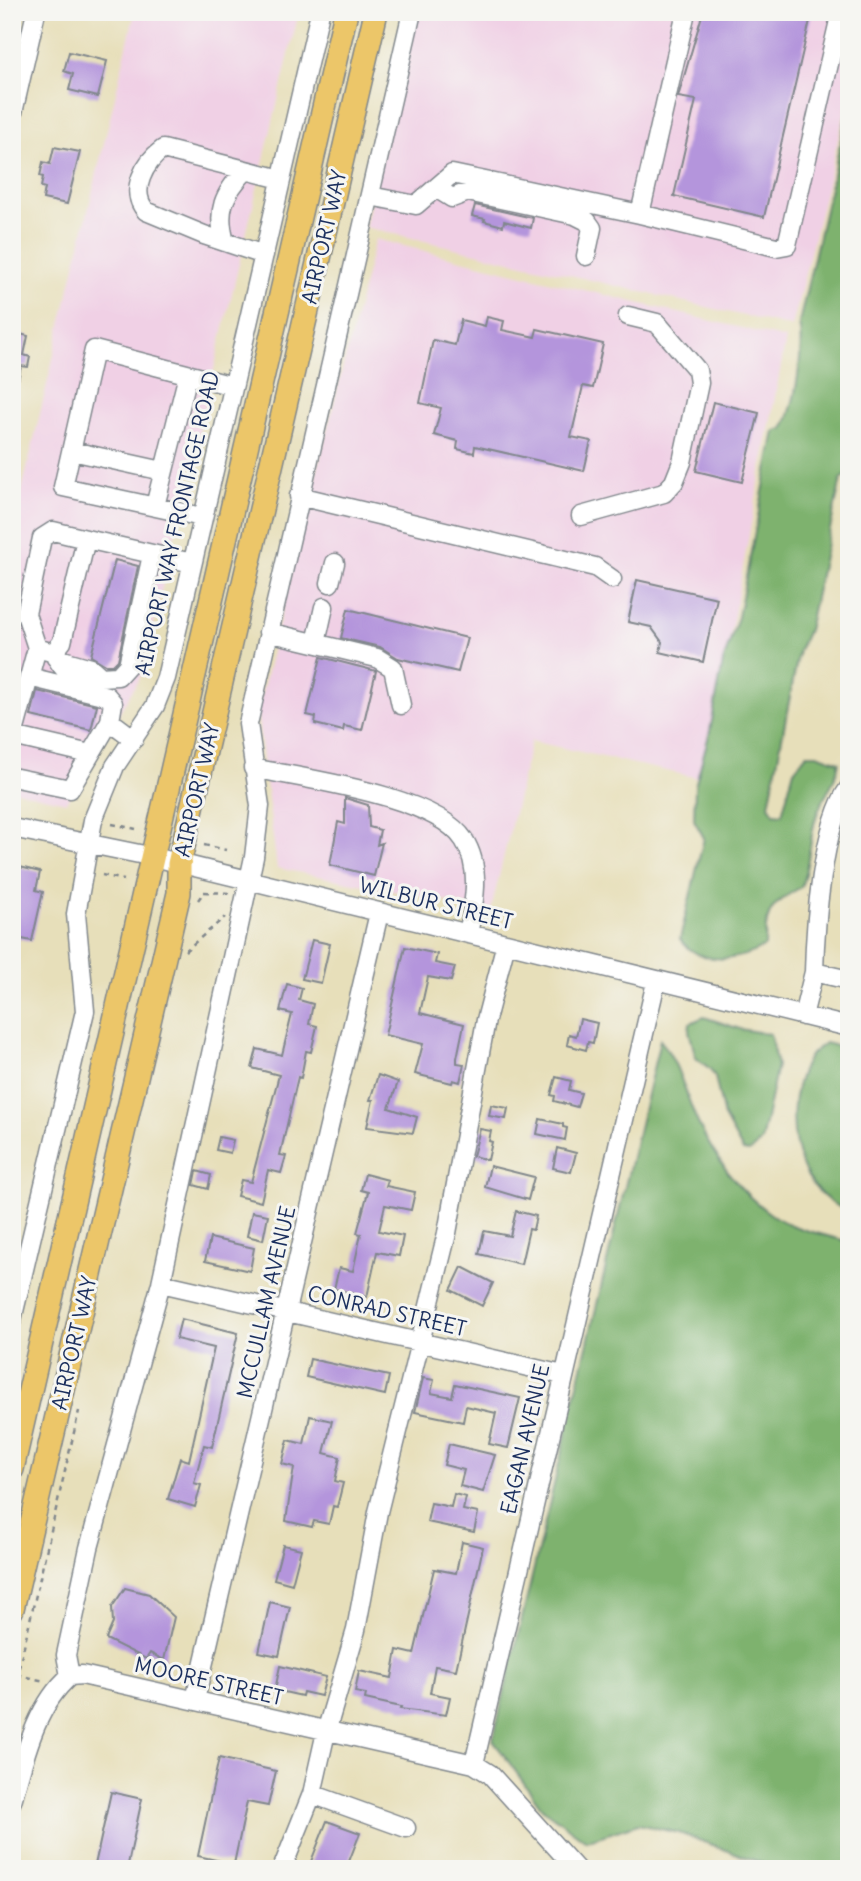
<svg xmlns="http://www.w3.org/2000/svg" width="861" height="1881" viewBox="0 0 861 1881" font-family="Delius,sans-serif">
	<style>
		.built { fill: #f0d0e5 }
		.forest { fill: #7eb26e; stroke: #4c7066; stroke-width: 2 }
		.building { fill: #b495dc }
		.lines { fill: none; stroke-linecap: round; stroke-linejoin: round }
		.minor-casing { stroke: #81878c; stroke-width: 21 }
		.major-casing { stroke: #81878c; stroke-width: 26 }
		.path { stroke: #81878c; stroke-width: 2.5; stroke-dasharray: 5 5; stroke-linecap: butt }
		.minor { stroke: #fff; stroke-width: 18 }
		.major { stroke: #ecc669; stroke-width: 23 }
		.labels { text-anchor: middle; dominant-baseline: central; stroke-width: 6; stroke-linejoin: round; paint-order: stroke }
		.street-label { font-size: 21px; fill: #1b2f5e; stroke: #f6f6f2 }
	</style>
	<rect width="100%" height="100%" fill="#f6f6f2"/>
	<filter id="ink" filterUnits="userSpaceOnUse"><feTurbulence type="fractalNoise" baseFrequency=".0143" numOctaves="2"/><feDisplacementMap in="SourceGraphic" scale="14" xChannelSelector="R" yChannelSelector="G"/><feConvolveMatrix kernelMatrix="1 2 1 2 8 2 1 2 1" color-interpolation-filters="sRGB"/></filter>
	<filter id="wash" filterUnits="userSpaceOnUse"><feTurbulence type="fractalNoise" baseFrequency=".00686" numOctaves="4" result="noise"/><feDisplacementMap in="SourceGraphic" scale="28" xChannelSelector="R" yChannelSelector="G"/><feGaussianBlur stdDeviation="1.57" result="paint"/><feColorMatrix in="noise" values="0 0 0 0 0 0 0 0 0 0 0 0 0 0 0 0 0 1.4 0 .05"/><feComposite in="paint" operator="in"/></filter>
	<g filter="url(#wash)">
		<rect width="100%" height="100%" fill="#e7dfba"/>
		<path class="built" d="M135,12H299L141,676L66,802L12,790V665L15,655L12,647V532Z
			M416,12H849V95L792,327L365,227Z
			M375,239L786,339L703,779L531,741L491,910L277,868L257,712Z"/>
		<path class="forest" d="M849,105V474L841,479L808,630L799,650L769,805L774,813L782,814L794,770L807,754H817L839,762C836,783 822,798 816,817C809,840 810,864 801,887C771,905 765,910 765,946C739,962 699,966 680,939L704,838L694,820L695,786L710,731L723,662L738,617L775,431L783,429C796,405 804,350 799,323Z
			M704,1017L740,1029L770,1034L777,1066L761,1142L749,1152L743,1151L724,1117L715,1077L710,1069L696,1058L689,1031L690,1023Z
			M660,1040C680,1064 685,1095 698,1123C714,1157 741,1194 772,1215C794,1230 824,1234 849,1242V1869H779L679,1833L638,1824L586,1841L542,1808L493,1740Z
			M825,1043L849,1049V1211C790,1192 780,1105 809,1057C812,1052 820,1047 825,1043Z"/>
		<g id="blocks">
			<path class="building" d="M703,12H812L764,217L674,196L696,100L678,97Z
				M69,52L107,61L98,97L69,90L73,74L64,71Z
				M54,147L80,152L67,204L43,199L45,188L41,187L43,177L40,176L43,162L50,164Z
				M475,205L533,218L531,228L504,221L503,226L484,221L485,219L472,216Z
				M487,317L504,321L502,330L535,337L537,329L603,344L593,388L583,386L571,437L591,441L584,471L475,446L474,453L457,449L458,441L434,435L441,408L420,403L433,340L455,345L461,320L485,326Z
				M12,332L28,336L24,355L30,357L28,367L21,366L17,385H12Z
				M713,402L759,413L742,482L696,471Z
				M115,560L138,566L118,660L113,665H106L91,656Z
				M637,580L717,598L703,662L660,652L662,642L651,627L628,622Z
				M348,609L467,638L458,672L398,658L380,647L341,638Z
				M321,657L376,671L362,730L344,726L343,731L315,724L316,717L307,715Z
				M37,691L97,705L91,730L31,716Z
				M345,798L368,805L369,827L380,830L377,845L382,843L374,876L330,865L338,822L345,824Z
				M16,866L40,872L36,890L43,892L32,941L12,937V883Z
				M312,940L330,944L321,983L302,979Z
				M405,947L437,954L435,963L455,967L451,981L428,977L420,1013L464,1024L457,1058V1063L464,1064L460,1082L453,1080L452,1083L415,1074L423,1044L385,1035Z
				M287,984L302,988L299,1000L313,1004L309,1024L317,1026L311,1052L306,1051L301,1078L298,1077L280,1155L286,1156L281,1173L268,1170L261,1202L237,1196L241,1180L251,1182L279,1075L252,1068L257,1049L282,1055L292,1014L280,1011Z
				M580,1019L597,1023L593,1043L588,1042L586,1050L567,1045L569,1034L576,1036Z
				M378,1075L398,1082L389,1108L417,1117L413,1133L367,1127L373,1100H370Z
				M556,1077L571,1081L569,1090L581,1093L577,1107L554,1101L555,1096L551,1095Z
				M491,1105L508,1108L506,1119L489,1116Z
				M540,1119L563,1124V1127L567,1128L565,1140L537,1134Z
				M480,1129L491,1131L489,1141L492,1142L488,1160L473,1156Z
				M219,1137L233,1140L230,1153L216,1150Z
				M557,1148L576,1153L571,1172L553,1168Z
				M490,1166L534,1177L528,1200L485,1187Z
				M197,1171L211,1175L208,1189L194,1185Z
				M365,1174L388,1180L386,1186L415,1192L411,1210L385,1205L379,1231L403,1236L399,1256L377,1252L367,1297L334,1289L339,1268L353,1271L361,1234L357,1233L368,1192L361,1190Z
				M516,1211L536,1216L533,1230L529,1229L521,1264L479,1254L484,1231L510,1236Z
				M252,1212L268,1215L263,1240L247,1236Z
				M210,1238L254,1248L250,1271L205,1261Z
				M462,1267L493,1283L482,1306L451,1290Z
				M181,1319L238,1333L212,1447L204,1445L194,1483L201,1485L195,1507L168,1499L180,1458L189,1461L214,1348L176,1339Z
				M310,1359L389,1376L385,1395L306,1377Z
				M423,1378L434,1380L431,1393L452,1397L455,1384L520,1398L508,1448L489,1444L496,1413L466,1406L463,1422L415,1412Z
				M310,1416L332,1421L324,1453L340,1457L335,1481L343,1483L337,1507L333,1506L329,1524L314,1521L312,1527L286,1521L294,1467L282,1464L288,1440L304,1444Z
				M449,1444L495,1455L483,1492L460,1486L464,1470L444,1465Z
				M454,1494L466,1497L463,1510L478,1513L474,1532L427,1522L431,1503L451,1507Z
				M462,1542L483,1547L456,1670L435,1666L430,1693L450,1697L446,1715L400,1709L401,1707L365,1699L366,1694L355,1692L359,1671L392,1678L397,1650L414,1654L434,1569L456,1573Z
				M283,1545L301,1549L292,1584L274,1579Z
				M125,1588L149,1594L174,1617L164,1660L150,1653L146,1659L106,1639L113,1623L112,1607Z
				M270,1602L290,1607L279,1656L259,1652Z
				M280,1666L326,1677L321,1696L303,1692L302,1696L275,1690Z
				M219,1758L276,1771L268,1806L247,1802L234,1864L198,1856Z
				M111,1792L142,1799L127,1869L95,1865Z
				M327,1821L360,1833L346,1869H308Z"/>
		</g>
	</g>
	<g filter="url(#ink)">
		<use href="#blocks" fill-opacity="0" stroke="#81878c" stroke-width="2"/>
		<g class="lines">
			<g class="minor-casing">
				<path id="minor" d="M12,117L36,12
					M436,188L452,198L468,192L575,215L587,221L592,228L586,256
					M370,196L416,205L452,174L640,214L686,12
					M640,214L776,247L787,245L841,12
					M225,242C216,211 223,194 246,170
					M264,255L204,235L146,211C128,191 145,162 163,149L281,179
					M72,451L163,471
					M299,496L595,567L612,579
					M155,506L188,375
					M581,516L664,493L674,482L682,462L699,383L697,370L657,323L628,316
					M202,517L63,487L94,350L233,386
					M330,583L335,563
					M268,632L377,658L393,668L401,705
					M316,643L324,607
					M37,648L26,614L42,538L53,531L86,539
					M54,652L62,642L86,539L192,563
					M54,652C67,685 88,677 118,676L128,665L152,555
					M56,658L91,668L101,677
					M29,677L107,696L113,703L110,721L134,739
					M13,736L90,754
					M12,740L37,648L47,651
					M253,768C304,779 435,795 464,840C482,868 474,904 468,934
					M12,777L70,789L110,721
					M12,828L154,857L849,1027
					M814,972C815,927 822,824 849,788
					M803,1016L814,972L849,980
					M161,1283L563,1375
					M12,1320L85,1011L76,914L93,820L115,766L155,706L166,678L320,12
					M70,1676L66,1655L89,1548L161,1283L254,857L260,806L248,724L412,12
					M195,1700L379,913
					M312,1794L406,1828
					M12,1801C24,1759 35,1706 70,1676L82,1675L474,1764
					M282,1869L312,1794L326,1732L356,1630L378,1512L447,1233L486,1020L506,943
					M576,1869L490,1774L474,1764L656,982"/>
			</g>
			<g class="major-casing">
				<path id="major" d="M12,1469L346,12
					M12,1609L179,893V864L376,12"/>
			</g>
			<path class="path" d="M112,824L136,829
				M204,845L226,850
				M102,875L124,880
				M198,900L204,892L229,893
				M185,951L225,917
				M17,1675L45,1681
				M12,1697L79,1411"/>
			<use href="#minor" class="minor"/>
			<use href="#major" class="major"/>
		</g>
	</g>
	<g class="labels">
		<g class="street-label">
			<text transform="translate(324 237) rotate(-77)">AIRPORT WAY</text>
			<text transform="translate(177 523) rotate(-77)">AIRPORT WAY FRONTAGE ROAD</text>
			<text transform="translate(197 790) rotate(-77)">AIRPORT WAY</text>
			<text transform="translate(436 903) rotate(14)">WILBUR STREET</text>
			<text transform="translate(266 1302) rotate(-77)">MCCULLAM AVENUE</text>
			<text transform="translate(387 1311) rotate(13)">CONRAD STREET</text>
			<text transform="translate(74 1343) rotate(-77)">AIRPORT WAY</text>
			<text transform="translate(525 1439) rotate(-77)">EAGAN AVENUE</text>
			<text transform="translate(209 1681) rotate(13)">MOORE STREET</text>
		</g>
	</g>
	<rect width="861" height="1881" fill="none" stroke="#f6f6f2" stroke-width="42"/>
</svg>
